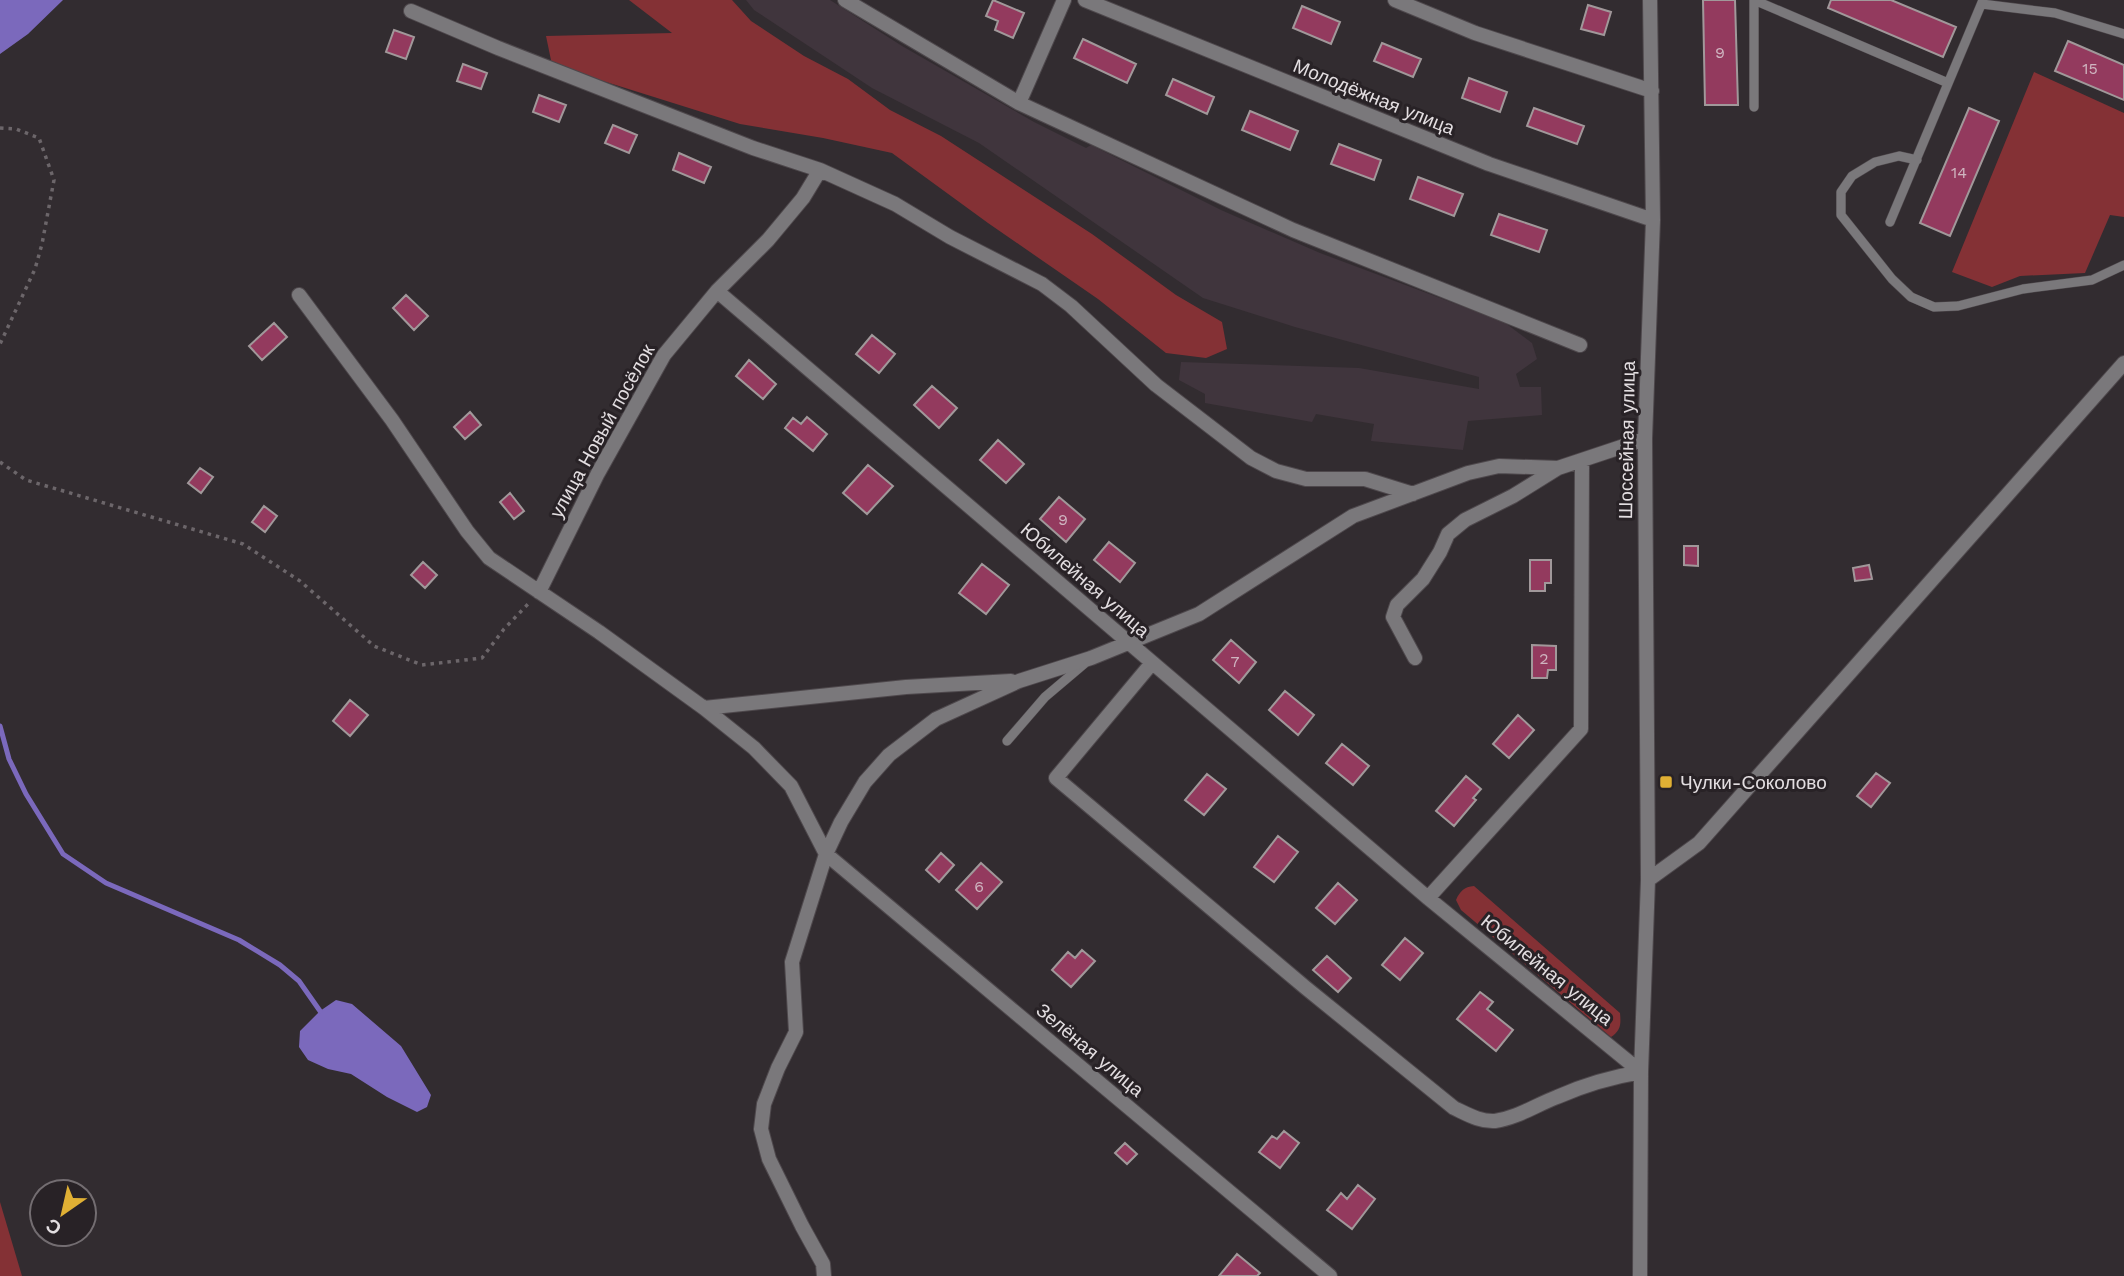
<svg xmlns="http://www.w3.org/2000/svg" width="2124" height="1276" viewBox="0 0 2124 1276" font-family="'Work Sans',sans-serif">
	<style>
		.built { fill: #40353d }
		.green { fill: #843135 }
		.water { fill: #7b69bc }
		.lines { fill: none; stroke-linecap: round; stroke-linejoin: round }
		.stream { stroke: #7b69bc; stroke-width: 5 }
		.building { fill: #933a5e; stroke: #a1989a; stroke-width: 2 }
		.service-casing { stroke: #4e484c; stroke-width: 10 }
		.minor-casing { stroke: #4e484c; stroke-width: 16 }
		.path { stroke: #6c666a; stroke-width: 3.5; stroke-dasharray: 3.5 5; stroke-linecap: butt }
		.service { stroke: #7a787b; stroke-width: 9 }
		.minor { stroke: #7a787b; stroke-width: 14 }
		.poi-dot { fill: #e0b034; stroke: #282226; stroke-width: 2.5 }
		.labels { text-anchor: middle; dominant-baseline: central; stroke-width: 6; stroke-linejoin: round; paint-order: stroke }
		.number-label { font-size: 16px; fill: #cfb5c0 }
		.street-label { font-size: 19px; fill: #e3dee1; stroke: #282226 }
		.poi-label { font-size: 19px; fill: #e3dee1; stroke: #282226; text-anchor: start }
	</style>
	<rect width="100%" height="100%" fill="#322c30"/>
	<path class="built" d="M746,0H830L902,46L1034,122L1086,148L1091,145L1221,210L1320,253L1504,322L1532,343L1537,359L1516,374L1520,387H1541L1542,415L1468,421L1463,450L1371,441L1374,424L1316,414L1312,422L1205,403V394L1179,380L1181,362L1359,368L1479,389V377L1295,327L1203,298L979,143L872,88L754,10Z"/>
	<path class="green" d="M629,0H732L751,21L804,56L848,79L890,110L941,136L1092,234L1176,295L1222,322L1227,349L1206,358L1166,353L1098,299L988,223L892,153L823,138L740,124L552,65L546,36L672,33Z
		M2034,72L2124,113V217L2110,215L2085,273L2020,276L1992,287L1952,272Z
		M1474,886L1620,1013C1621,1024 1621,1030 1611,1037L1461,910L1456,900C1460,891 1464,887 1474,886Z
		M0,1202L22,1276H0Z"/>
	<path class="water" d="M0,0H63L28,34L0,54Z
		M336,1000L352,1004L401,1046L431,1095L427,1107L417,1112L387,1097L351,1074L328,1069L308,1060L299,1047L300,1031L320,1011Z"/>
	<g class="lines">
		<path class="stream" d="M0,726L9,759L26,794L63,854L106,883L239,940L280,965L299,981L320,1011"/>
	</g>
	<path class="building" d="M993,0L1024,13L1013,38L995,30L998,21L986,16Z
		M1703,0H1735L1738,105H1705Z
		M1831,0H1891L1956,27L1943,57L1828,8Z
		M1588,5L1611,12L1604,35L1581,29Z
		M1302,6L1340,22L1331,44L1293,28Z
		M394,30L414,37L406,59L386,52Z
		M1083,39L1136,64L1127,83L1074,58Z
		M2068,41L2124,65V100L2055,71Z
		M1382,43L1421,59L1413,77L1374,61Z
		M463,64L487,73L481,89L457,81Z
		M1469,78L1507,92L1500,112L1462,98Z
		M1173,79L1214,97L1207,114L1166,95Z
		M539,95L566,105L559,122L533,112Z
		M1534,108L1584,126L1577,144L1527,126Z
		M1969,108L1999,121L1950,236L1920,223Z
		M1250,111L1298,131L1290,150L1242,130Z
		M613,125L637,135L629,153L605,143Z
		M1339,144L1381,160L1374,180L1331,164Z
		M679,153L711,167L704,183L673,170Z
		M1418,177L1463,194L1454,216L1410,199Z
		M1499,214L1547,230L1539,252L1491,235Z
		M406,295L428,316L414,330L393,308Z
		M274,323L287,337L262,360L249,346Z
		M872,335L895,354L879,373L856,354Z
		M749,360L776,384L763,399L736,376Z
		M932,386L957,408L939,428L914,405Z
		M470,412L481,425L465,439L454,427Z
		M807,417L827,434L813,451L785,428L793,418L801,424Z
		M998,440L1024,464L1006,483L980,460Z
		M868,465L893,486L867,514L843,493Z
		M200,468L213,477L201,493L188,483Z
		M510,493L524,511L514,519L500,502Z
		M1059,497L1085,519L1066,542L1040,519Z
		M264,506L277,516L265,532L252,522Z
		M1109,542L1135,563L1120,582L1094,560Z
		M1684,546H1698V566L1684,565Z
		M1530,560H1551V583H1545V591H1530Z
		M423,562L437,575L425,588L411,575Z
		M982,564L1009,585L986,614L959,593Z
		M1869,565L1872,579L1855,581L1853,568Z
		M1231,640L1256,662L1239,683L1213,660Z
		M1532,645L1556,646V670H1548L1547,678H1532Z
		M1285,691L1314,715L1298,735L1269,710Z
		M350,700L368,715L350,736L333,721Z
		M1518,715L1534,730L1509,758L1493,744Z
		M1342,744L1369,766L1353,785L1326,763Z
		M1876,773L1890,783L1871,807L1857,796Z
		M1207,774L1226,789L1204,815L1185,800Z
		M1466,776L1481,789L1473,798L1476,800L1454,826L1436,811Z
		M1278,836L1298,852L1274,882L1254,867Z
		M941,853L954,865L939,882L926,870Z
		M981,863L1002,882L977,909L956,890Z
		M1338,883L1357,900L1335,924L1316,908Z
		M1405,938L1423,953L1400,980L1382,965Z
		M1082,950L1095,961L1071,987L1052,970L1068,952L1075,958Z
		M1327,956L1351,978L1338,992L1313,970Z
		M1480,992L1493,1002L1487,1009L1513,1030L1496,1051L1457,1019Z
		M1284,1131L1299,1143L1280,1168L1259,1152L1272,1136L1277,1139Z
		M1125,1143L1137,1154L1127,1164L1115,1153Z
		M1358,1185L1375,1199L1352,1229L1327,1210L1341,1193L1347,1199Z
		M1237,1254L1260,1273L1257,1276H1219Z"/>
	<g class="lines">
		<g class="service-casing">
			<path id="service" d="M1982,4L2055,13L2124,34
				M1754,107V0L1948,83
				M1917,160L1899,156L1875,162L1852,176L1841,192V215L1892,279L1911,297L1934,307L1958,306L2023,289L2092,280L2124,265
				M1890,222L1983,0
				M1007,741L1045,697L1084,664"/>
		</g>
		<g class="minor-casing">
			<path id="minor" d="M845,0L1019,103L1293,230L1580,345
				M1085,0L1489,164L1653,220
				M1395,0L1475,33L1652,91
				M411,11L498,48L753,148L820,170L895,204L950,237L1042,284L1071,306L1156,385L1251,458L1276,471L1306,479H1365L1413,494
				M1019,103L1064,0
				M717,291L1428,898L1641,1072
				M299,295L392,420L467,531L489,558L599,632L704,708L754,748L791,786L826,854L1330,1276
				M539,592L598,473L664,355L717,291L768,240L803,198L820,170
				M1415,658L1393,617L1397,605L1423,579L1440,552L1448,534L1465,520L1513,496L1558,468L1645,439
				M1152,663L1056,778L1306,988L1454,1108C1467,1114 1480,1122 1495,1121C1517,1118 1536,1105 1557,1097C1584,1085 1611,1077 1641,1072
				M704,708L906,687L1011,681
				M1648,880L1699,843L2124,363
				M1428,898L1581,729L1582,461
				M824,1276L823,1264L802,1226L769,1159L761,1129L764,1104L778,1068L796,1032L792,962L826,854L841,822L865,782L889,755L936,719L1019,681L1091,658L1199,614L1353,516L1468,473L1499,466L1558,468
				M1640,1276L1641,1072L1648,880L1645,439L1653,220L1650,0"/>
		</g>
		<path class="path" d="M0,128L16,129L39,138L54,180L42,244L35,269L0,344
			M0,462L26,480L243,544L300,581L374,646L422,665L482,658L504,629L530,602"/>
		<use href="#service" class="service"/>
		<use href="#minor" class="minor"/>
	</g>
	<rect class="poi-dot" x="1659" y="775" width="14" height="14" rx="3.5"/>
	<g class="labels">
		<g class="number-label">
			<text x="1720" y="52">9</text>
			<text x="2090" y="68">15</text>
			<text x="1959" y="172">14</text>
			<text x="1063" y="519">9</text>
			<text x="1544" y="658">2</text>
			<text x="1235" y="661">7</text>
			<text x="979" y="886">6</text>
		</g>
		<g class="street-label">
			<text transform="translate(1374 97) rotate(22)">Молодёжная улица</text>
			<text transform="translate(602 431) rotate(-61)">улица Новый посёлок</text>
			<text transform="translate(1627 440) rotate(-89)">Шоссейная улица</text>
			<text transform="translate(1085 580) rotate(41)">Юбилейная улица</text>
			<text transform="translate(1547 970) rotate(39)">Юбилейная улица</text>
			<text transform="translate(1090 1050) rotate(40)">Зелёная улица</text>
		</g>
		<g class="poi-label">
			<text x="1680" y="782">Чулки-Соколово</text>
		</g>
	</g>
	<g transform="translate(63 1213) rotate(214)"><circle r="33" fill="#282226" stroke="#736d71" stroke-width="2"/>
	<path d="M0-5L12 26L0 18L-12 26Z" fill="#e0b034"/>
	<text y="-10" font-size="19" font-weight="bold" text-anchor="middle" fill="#e3dee1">С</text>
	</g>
</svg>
